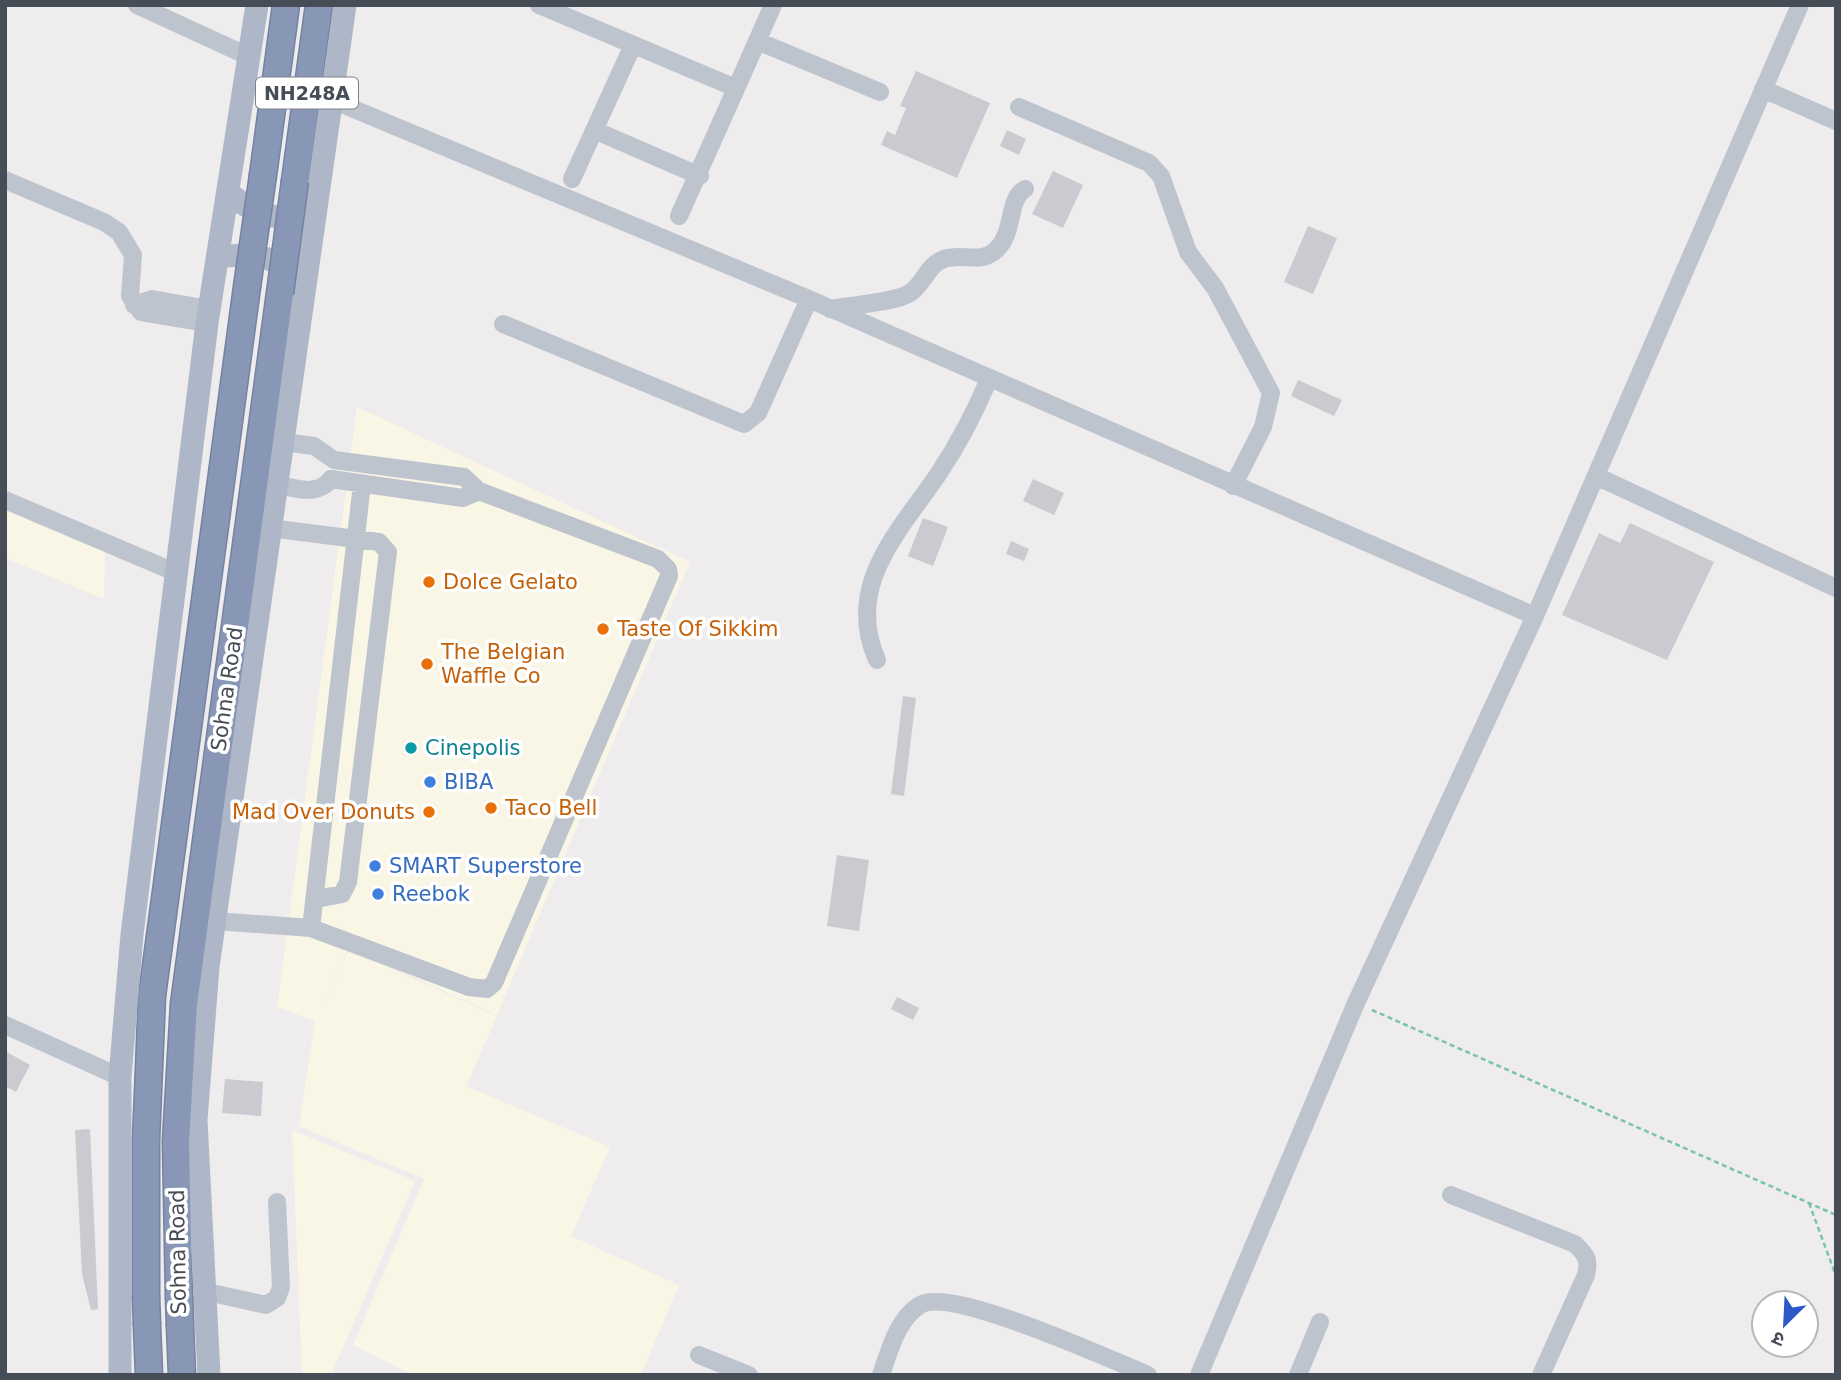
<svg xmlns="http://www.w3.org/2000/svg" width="1841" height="1380" viewBox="0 0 1841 1380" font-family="'DejaVu Sans','Noto Sans Devanagari',sans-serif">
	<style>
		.commercial { fill: #f9f6e6 }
		.building { fill: #cacad0 }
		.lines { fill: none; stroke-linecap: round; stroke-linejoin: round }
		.highway-casing { stroke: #7483a1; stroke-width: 29 }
		.path { stroke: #7ac2aa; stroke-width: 2.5; stroke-dasharray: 5 3.5; stroke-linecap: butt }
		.minor { stroke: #bec4cd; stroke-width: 18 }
		.major { stroke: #aeb7c8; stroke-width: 23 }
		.highway { stroke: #8997b6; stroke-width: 26 }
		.highway-bridge-casing { stroke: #7483a1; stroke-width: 29; stroke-linecap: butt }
		.highway-bridge { stroke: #8997b6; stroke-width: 26 }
		.food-dot { fill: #e8710a; stroke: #fff; stroke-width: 2.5 }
		.culture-dot { fill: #0f9aa8; stroke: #fff; stroke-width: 2.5 }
		.shop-dot { fill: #3f7fe0; stroke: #fff; stroke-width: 2.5 }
		.labels { text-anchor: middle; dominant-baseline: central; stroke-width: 7; stroke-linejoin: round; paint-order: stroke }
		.shield { fill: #fff; stroke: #7e8289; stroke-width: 2 }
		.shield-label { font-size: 19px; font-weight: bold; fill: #464d57 }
		.food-label { font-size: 21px; fill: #c56008; stroke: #fff; text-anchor: start }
		.street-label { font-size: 21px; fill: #464d57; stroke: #fff }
		.culture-label { font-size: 21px; fill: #0d838f; stroke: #fff; text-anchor: start }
		.shop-label { font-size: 21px; fill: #366cbe; stroke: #fff; text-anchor: start }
	</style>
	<rect width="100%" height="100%" fill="#eeecec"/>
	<path class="commercial" d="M357,407L690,562L497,1015L349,948L323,1003L349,950L497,1016L466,1086L610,1147L571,1236L679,1285L641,1375H413L353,1345L424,1179L299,1126L315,1021L277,1007Z
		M5,507L105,550L104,599L5,558Z
		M292,1130L415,1181L331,1375H302Z"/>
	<path class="building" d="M916,71L990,103L957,178L881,145L887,131L895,135L906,108L900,106Z
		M1007,130L1026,139L1019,155L1000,146Z
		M1053,171L1083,185L1063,228L1032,214Z
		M1308,226L1337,238L1313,294L1284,282Z
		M1298,380L1342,400L1334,416L1291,396Z
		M1033,479L1064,493L1054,515L1023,501Z
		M923,518L948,527L933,566L908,556Z
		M1630,523L1714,562L1667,660L1562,615L1599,533L1620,543Z
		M1011,541L1029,549L1024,561L1006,554Z
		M903,696L916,698L904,796L891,794Z
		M837,855L869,860L859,931L827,926Z
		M897,997L919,1008L913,1020L891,1009Z
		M5,1051L30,1065L16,1092L5,1086Z
		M225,1079L263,1082L261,1116L222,1113Z
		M90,1129L98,1309L91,1310L82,1274L75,1130Z"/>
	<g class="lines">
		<g class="highway-casing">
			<path id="highway" d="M263,175L286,5
				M295,181L319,5
				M146,1296V1141L152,996L247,287
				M179,1297L176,1141L184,1004L280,293
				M147,1325L149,1375
				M180,1326L182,1375"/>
		</g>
		<path class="path" d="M1372,1010L1836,1215
			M1809,1203L1836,1276"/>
		<path class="minor" d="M137,5L250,57
			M539,5L731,86L739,82L773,5
			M757,41L880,92
			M1763,89L1836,121
			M332,100L809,299L1535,616
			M1019,107L1149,163L1161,176L1188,252L1215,288L1271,393L1263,427L1233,486
			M594,130L700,176
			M572,179L633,45
			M5,180L104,222L119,232L133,255L130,296L141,312L207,323
			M679,216L739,82
			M134,305L152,299L209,309
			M830,309C850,305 894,303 910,293C924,284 927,265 944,259C962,252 980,265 996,250C1015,233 1007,199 1025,189
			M503,324L744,424L758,413L809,299
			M1596,476L1836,588
			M276,485C297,488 317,497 331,479L463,498L479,491
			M5,500L177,573
			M270,528L379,542L388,552L348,882L342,894L317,899
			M877,660C844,585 899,532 939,473C959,443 975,412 989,379
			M215,921L311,928L469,987L487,989L494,983L669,576L668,569L658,559L479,491L464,477L334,460L314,446L283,442
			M311,928L362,484
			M5,1025L120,1077
			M1451,1195L1575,1244C1586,1255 1590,1259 1586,1275L1541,1375
			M203,1291L266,1305L277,1298L281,1287L277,1202
			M699,1355L749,1375
			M881,1375C889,1352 897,1319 920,1305C951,1286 1109,1359 1148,1375
			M1199,1375L1356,1003L1535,616L1800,5
			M1298,1375L1320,1322"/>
		<path class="major" d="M228,192C245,209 284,226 307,214
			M218,257C245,253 275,256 298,273
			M120,1375V1077L132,935L207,323L257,5
			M209,1375L196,1120L208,967L345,5"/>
		<use href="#highway" class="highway"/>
		<g class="highway-bridge-casing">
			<path id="highway-bridge" d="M247,287L263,175
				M280,293L295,181
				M146,1296L147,1325
				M179,1297L180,1326"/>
		</g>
		<use href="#highway-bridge" class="highway-bridge"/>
	</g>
	<g class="food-dot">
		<circle cx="429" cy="582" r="7"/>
		<circle cx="603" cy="629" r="7"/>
		<circle cx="427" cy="664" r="7"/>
		<circle cx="491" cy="808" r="7"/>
		<circle cx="429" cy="812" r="7"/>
	</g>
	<circle class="culture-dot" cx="411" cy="748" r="7"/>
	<g class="shop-dot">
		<circle cx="430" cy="782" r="7"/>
		<circle cx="375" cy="866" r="7"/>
		<circle cx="378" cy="894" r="7"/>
	</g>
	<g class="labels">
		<rect class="shield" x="256" y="77.5" width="102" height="31" rx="5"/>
		<g class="shield-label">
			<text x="307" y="93">NH248A</text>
		</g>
		<g class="food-label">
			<text x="443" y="582">Dolce Gelato</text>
			<text x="617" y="629">Taste Of Sikkim</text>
			<text x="441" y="652">The Belgian<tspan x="441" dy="24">Waffle Co</tspan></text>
			<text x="505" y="808">Taco Bell</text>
			<text x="415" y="812" text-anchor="end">Mad Over Donuts</text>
		</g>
		<g class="street-label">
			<text transform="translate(227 689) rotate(-82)">Sohna Road</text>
			<text transform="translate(178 1252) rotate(-91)">Sohna Road</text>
		</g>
		<g class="culture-label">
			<text x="425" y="748">Cinepolis</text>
		</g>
		<g class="shop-label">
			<text x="444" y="782">BIBA</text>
			<text x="389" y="866">SMART Superstore</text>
			<text x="392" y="894">Reebok</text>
		</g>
	</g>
	<rect width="1841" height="1380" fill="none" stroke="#464d57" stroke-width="14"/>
	<g transform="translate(1785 1324) rotate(204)"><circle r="33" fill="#ffffff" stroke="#b5b8bc" stroke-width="2"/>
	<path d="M0-5L12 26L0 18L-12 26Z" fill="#2c58c8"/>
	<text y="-10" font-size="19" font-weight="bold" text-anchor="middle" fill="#464d57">उ</text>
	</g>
</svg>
